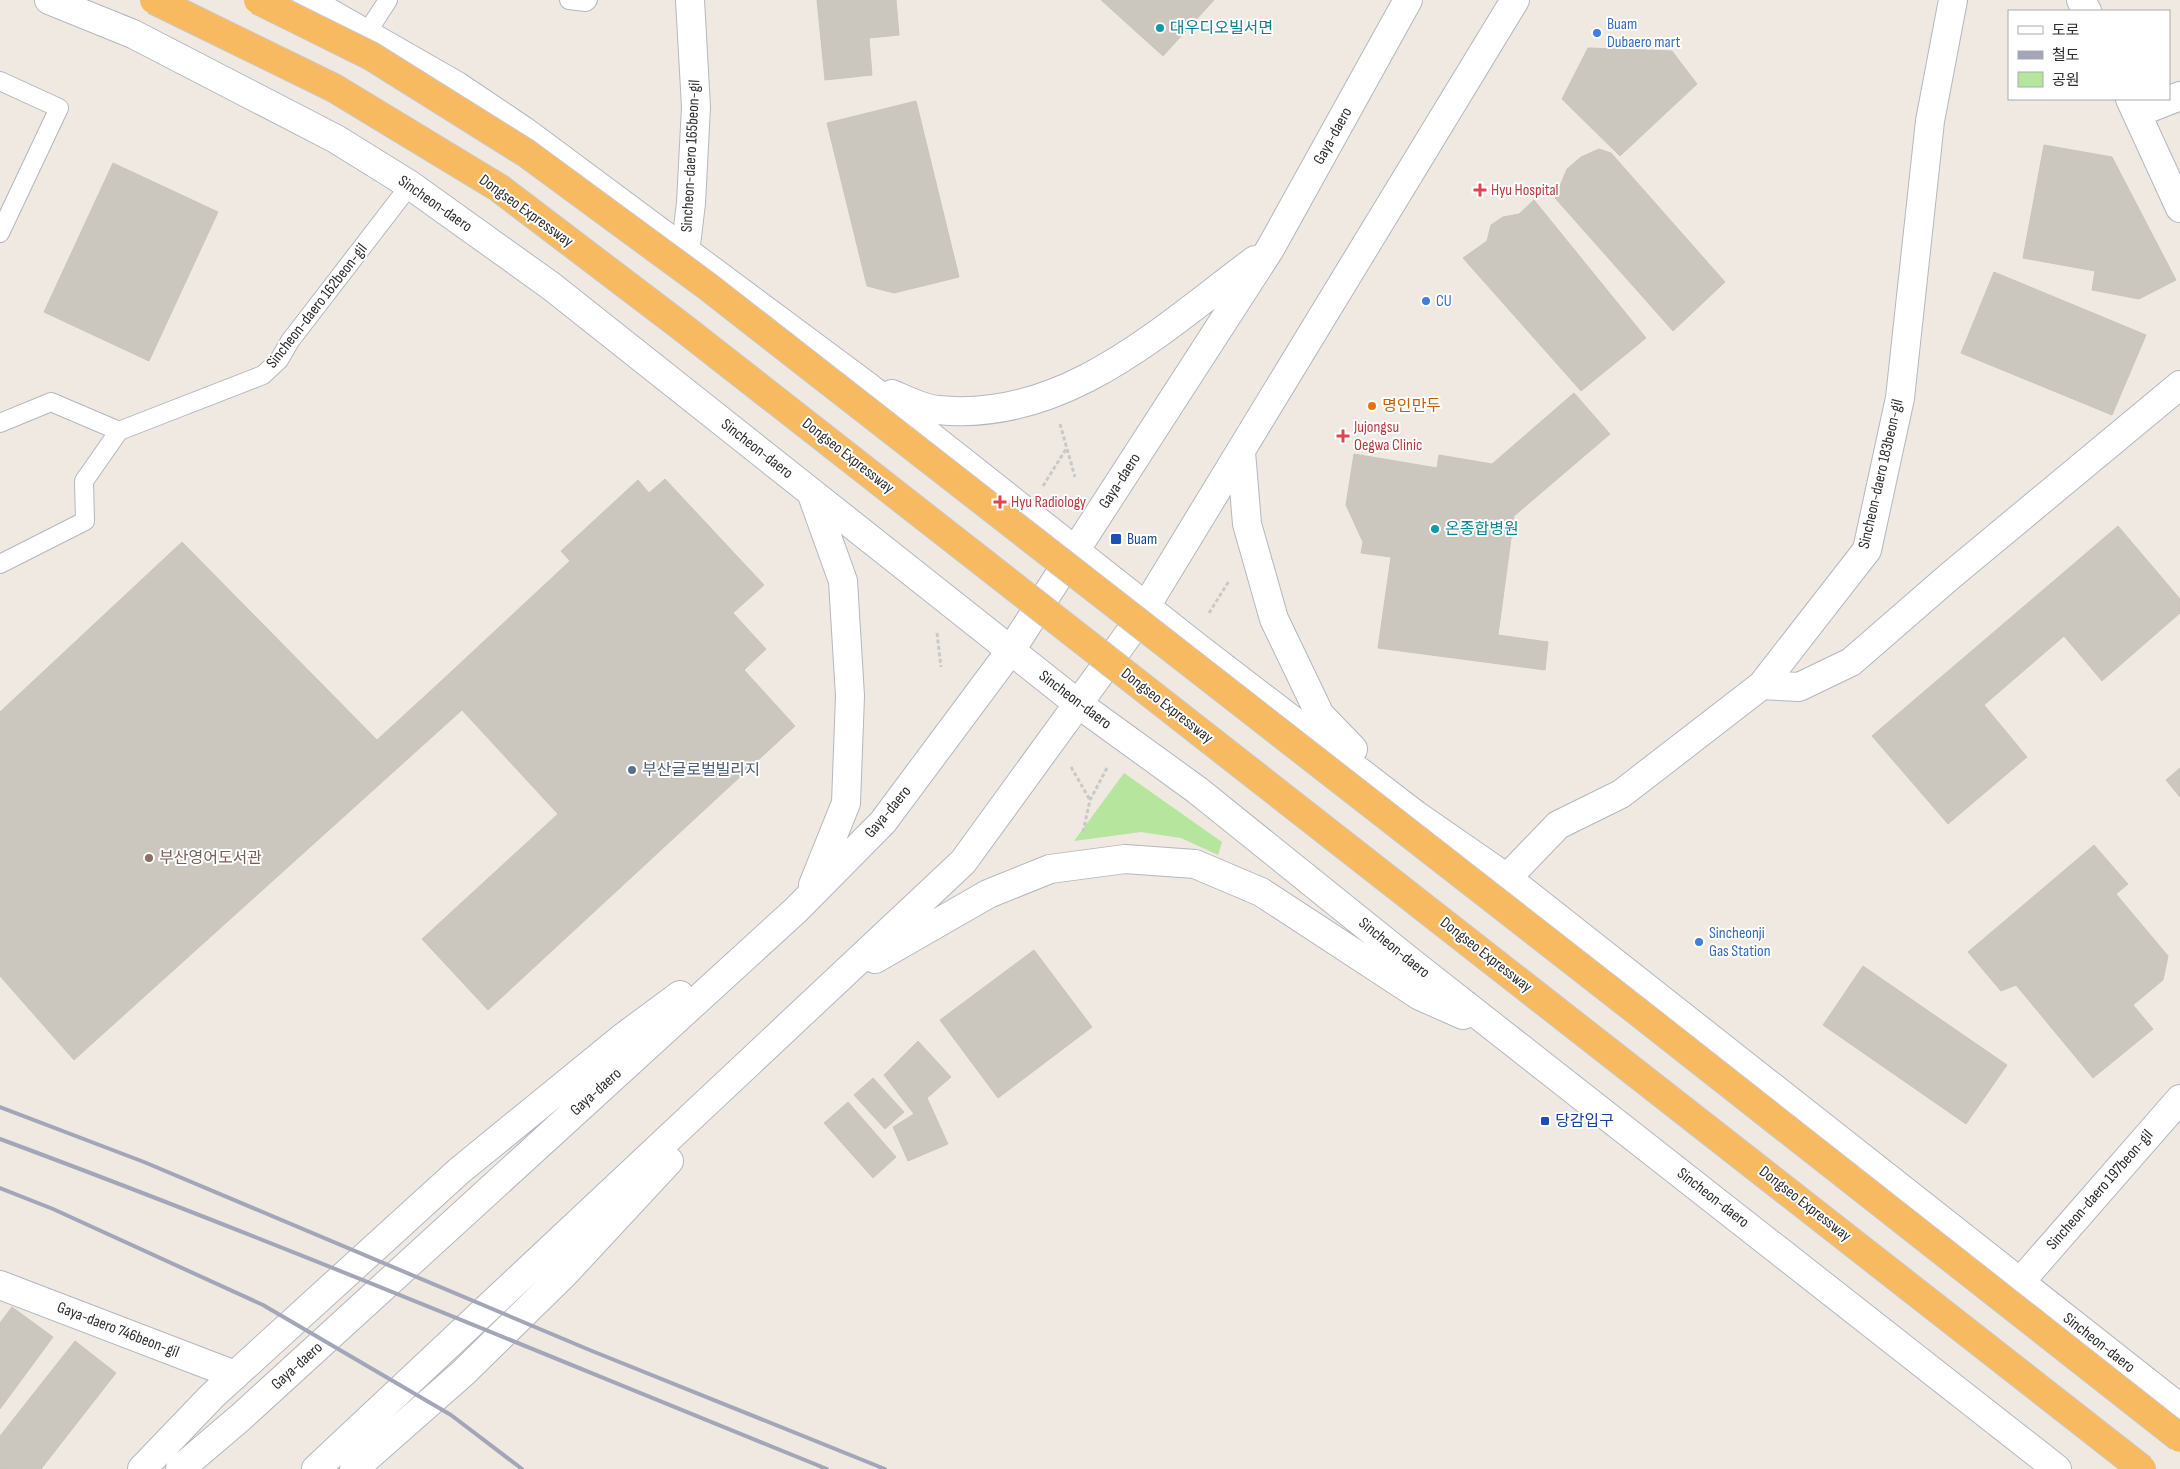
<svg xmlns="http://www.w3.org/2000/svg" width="2180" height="1469" viewBox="0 0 2180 1469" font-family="'Sofia Sans Condensed','Noto Sans KR',sans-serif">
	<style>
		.green { fill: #b6e59e }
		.building { fill: #cbc7bf; stroke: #cbc5ba }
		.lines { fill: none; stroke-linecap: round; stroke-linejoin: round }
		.service-casing { stroke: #b4b7c1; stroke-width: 20 }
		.minor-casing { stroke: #b4b7c1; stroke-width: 30 }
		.tertiary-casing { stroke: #b4b7c1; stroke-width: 30 }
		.secondary-casing { stroke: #b4b7c1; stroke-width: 30 }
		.path { stroke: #c9c9c9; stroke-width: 3; stroke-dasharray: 4 2.5; stroke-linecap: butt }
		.service { stroke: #fff; stroke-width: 18 }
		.minor { stroke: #fff; stroke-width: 28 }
		.tertiary { stroke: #fff; stroke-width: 28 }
		.secondary { stroke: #fff; stroke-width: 28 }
		.rail { stroke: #a3a6b8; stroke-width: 4 }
		.trunk-bridge-casing { stroke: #c9c9c9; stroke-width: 30; stroke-linecap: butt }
		.trunk-bridge { stroke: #f8ba60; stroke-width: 28 }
		.culture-dot { fill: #0f9aa8; stroke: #fff; stroke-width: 2 }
		.shop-dot { fill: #3f7fe0; stroke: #fff; stroke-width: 2 }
		.health-dot { fill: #e0444e; stroke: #fff; stroke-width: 2 }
		.food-dot { fill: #e8710a; stroke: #fff; stroke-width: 2 }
		.transit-dot { fill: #1a4fb4; stroke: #fff; stroke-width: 2 }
		.service-dot { fill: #5c6f8a; stroke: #fff; stroke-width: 2 }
		.education-dot { fill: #8d6e63; stroke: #fff; stroke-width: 2 }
		.labels { text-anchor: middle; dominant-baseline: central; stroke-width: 4; stroke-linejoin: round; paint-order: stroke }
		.shop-label { font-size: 16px; fill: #366cbe; stroke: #fff; text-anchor: start }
		.culture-label { font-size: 16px; fill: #0d838f; stroke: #fff; text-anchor: start }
		.street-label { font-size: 16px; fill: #2e2e2e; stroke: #fff }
		.health-label { font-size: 16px; fill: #be3a42; stroke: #fff; text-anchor: start }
		.food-label { font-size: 16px; fill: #c56008; stroke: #fff; text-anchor: start }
		.transit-label { font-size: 16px; fill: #164399; stroke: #fff; text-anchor: start }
		.service-label { font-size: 16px; fill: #4e5e75; stroke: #fff; text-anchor: start }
		.education-label { font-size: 16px; fill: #785e54; stroke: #fff; text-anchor: start }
	</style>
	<rect width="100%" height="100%" fill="#efe9e1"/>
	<path class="green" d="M1124,773L1222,842L1218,855L1181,838L1141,832L1074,841Z"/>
	<path class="building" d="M817,0H896L899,35L869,38L872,75L825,80Z
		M1101,0H1214L1163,56Z
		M1588,48L1672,51L1697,84L1620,156L1562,99Z
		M916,101L959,277L894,293L867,286L827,123Z
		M2044,145L2112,157L2176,280L2139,299L2092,290L2095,271L2023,258Z
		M1599,149L1611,153L1725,282L1673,331L1555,198L1567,169L1581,157Z
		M113,163L218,212L149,361L44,312Z
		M1534,200L1646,338L1581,391L1463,258L1487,241L1491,225L1503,217L1519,214Z
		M1994,272L2146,335L2112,415L1961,353Z
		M1574,393L1610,434L1514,516L1498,635L1548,642L1545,670L1378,648L1391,557L1361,553L1363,542L1346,505L1354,454L1437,468L1439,455L1492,464Z
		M665,479L764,585L733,613L766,649L744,670L795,726L488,1010L422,939L558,814L438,684L570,561L561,551L638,480L649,493Z
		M2118,526L2180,599V613L2102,681L2064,636L1984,705L2027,757L1948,824L1872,736Z
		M182,542L377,740L438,684L462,710L74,1060L0,976V712Z
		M2180,768V797L2166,780Z
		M2094,845L2128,884L2116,894L2168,956L2163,980L2133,1005L2153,1029L2093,1078L2016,985L2001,991L1968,952Z
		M1034,950L1092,1027L998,1098L940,1020Z
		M1863,966L2007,1065L1966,1124L1823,1025Z
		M918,1041L951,1077L927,1098L948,1144L908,1161L893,1127L914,1114L884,1075Z
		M873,1078L904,1112L885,1129L854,1095Z
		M848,1102L896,1157L873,1178L824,1123Z
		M12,1307L53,1337L0,1409V1323Z
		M75,1341L116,1373L41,1469H0V1436Z"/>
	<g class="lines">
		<g class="service-casing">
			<path id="service" d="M569,0L586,2L588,0
				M366,34L388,0
				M0,81L59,108L0,233
				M0,423L51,402L119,431L263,375L279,360L290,341L410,185
				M0,564L85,521L84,481L119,431"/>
		</g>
		<g class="minor-casing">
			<path id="minor" d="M2137,113L2180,96
				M685,253L691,203L696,107L690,0
				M1762,685L1799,687L1851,662L1950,576L2180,385
				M1507,878L1558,825L1621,794L1762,685L1867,550L1900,398L1930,121L1953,0
				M0,1285L235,1375"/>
		</g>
		<g class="tertiary-casing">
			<path id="tertiary" d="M2081,0L2087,11
				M2130,99L2180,208
				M2021,1281L2180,1099"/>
		</g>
		<g class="secondary-casing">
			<path id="secondary" d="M49,0L133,34L336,139L410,185L551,286L1077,703L1197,790L1412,963L2057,1469
				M307,0L457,86L524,131L867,386L1197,647L1416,815L1507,878L2180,1408
				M892,394C906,400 923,409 938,410C1064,423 1161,330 1255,260
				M1241,452L1247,524L1274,619L1320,715L1353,749
				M811,492L843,581L850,696L846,803L813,885
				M875,959L988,894L1050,869L1125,859L1195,864L1261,892L1420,996L1463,1015
				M142,1469L212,1396L459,1171L622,1038L680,995
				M180,1469L241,1417L796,910L883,822L1011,650L1270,249L1408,0
				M316,1469L963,862L1131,631L1515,0
				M354,1469L463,1373L565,1273L669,1161"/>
		</g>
		<path class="path" d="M1060,424L1075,477
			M1043,486L1066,449
			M1209,613L1229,581
			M937,633L941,667
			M1071,767L1090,800
			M1083,832L1090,800L1108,766"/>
		<use href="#service" class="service"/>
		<use href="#minor" class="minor"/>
		<use href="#tertiary" class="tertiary"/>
		<use href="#secondary" class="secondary"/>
		<path class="rail" d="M0,1107L144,1162L592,1351L885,1469
			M0,1139C278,1242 552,1358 827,1469
			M0,1188L53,1209L263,1305L451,1415L522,1469"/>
		<g class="trunk-bridge-casing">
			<path id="trunk-bridge" d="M154,0L334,88L499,188L682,327L2142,1469
				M258,0L371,56L526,153L707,286L1633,1008L2180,1438"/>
		</g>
		<use href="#trunk-bridge" class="trunk-bridge"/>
	</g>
	<g class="culture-dot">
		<circle cx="1160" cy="28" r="5"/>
		<circle cx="1435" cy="529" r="5"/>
	</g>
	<g class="shop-dot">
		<circle cx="1597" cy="33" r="5"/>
		<circle cx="1426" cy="301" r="5"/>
		<circle cx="1699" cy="942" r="5"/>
	</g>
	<g class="health-dot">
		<path d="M1477.5 182.5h5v5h5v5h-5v5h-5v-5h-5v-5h5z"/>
		<path d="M1340.5 428.5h5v5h5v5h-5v5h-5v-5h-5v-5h5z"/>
		<path d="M997.5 494.5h5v5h5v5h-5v5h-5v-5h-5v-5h5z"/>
	</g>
	<circle class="food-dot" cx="1372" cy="406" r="5"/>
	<g class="transit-dot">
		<rect x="1110" y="533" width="12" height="12" rx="2.5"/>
		<rect x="1540" y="1116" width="10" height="10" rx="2.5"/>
	</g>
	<circle class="service-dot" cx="632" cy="770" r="5"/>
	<circle class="education-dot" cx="149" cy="858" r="5"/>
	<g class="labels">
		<g class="shop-label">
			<text x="1607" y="24">Buam<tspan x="1607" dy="18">Dubaero mart</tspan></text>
			<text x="1436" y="301">CU</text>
			<text x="1709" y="933">Sincheonji<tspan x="1709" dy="18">Gas Station</tspan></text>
		</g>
		<g class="culture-label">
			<text x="1170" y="28">대우디오빌서면</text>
			<text x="1445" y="529">온종합병원</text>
		</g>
		<g class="street-label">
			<text transform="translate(1333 136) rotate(-61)">Gaya-daero</text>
			<text transform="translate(691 156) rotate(-87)">Sincheon-daero 165beon-gil</text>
			<text transform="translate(435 204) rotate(35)">Sincheon-daero</text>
			<text transform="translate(526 211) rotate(36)">Dongseo Expressway</text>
			<text transform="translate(317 306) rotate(-52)">Sincheon-daero 162beon-gil</text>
			<text transform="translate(757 449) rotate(38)">Sincheon-daero</text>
			<text transform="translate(848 456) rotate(38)">Dongseo Expressway</text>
			<text transform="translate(1881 474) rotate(-77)">Sincheon-daero 183beon-gil</text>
			<text transform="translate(1120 481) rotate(-57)">Gaya-daero</text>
			<text transform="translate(1075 700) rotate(37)">Sincheon-daero</text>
			<text transform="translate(1167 706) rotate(38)">Dongseo Expressway</text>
			<text transform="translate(888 812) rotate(-50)">Gaya-daero</text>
			<text transform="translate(1394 948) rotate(39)">Sincheon-daero</text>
			<text transform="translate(1486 955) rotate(38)">Dongseo Expressway</text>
			<text transform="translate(596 1092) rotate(-42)">Gaya-daero</text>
			<text transform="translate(2100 1190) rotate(-49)">Sincheon-daero 197beon-gil</text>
			<text transform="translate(1713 1198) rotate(38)">Sincheon-daero</text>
			<text transform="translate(1805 1204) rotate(38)">Dongseo Expressway</text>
			<text transform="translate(118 1330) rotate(21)">Gaya-daero 746beon-gil</text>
			<text transform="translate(2099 1343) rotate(38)">Sincheon-daero</text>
			<text transform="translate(297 1366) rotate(-42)">Gaya-daero</text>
		</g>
		<g class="health-label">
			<text x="1491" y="190">Hyu Hospital</text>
			<text x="1354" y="427">Jujongsu<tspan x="1354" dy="18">Oegwa Clinic</tspan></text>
			<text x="1011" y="502">Hyu Radiology</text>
		</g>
		<g class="food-label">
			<text x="1382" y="406">명인만두</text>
		</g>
		<g class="transit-label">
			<text x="1127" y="539">Buam</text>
			<text x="1555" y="1121">당감입구</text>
		</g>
		<g class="service-label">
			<text x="642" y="770">부산글로벌빌리지</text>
		</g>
		<g class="education-label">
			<text x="159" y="858">부산영어도서관</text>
		</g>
	</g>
	<rect x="2008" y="10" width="162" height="90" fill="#ffffff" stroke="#ababab"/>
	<rect x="2018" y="26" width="25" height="8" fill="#ffffff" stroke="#ababab"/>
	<text x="2052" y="35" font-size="15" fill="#2e2e2e">도로</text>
	<rect x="2018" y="51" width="25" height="8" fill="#a3a6b8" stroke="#ababab"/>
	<text x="2052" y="60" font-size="15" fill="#2e2e2e">철도</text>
	<rect x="2018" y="72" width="25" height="15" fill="#b6e59e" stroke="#ababab"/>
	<text x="2052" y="85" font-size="15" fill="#2e2e2e">공원</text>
</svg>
